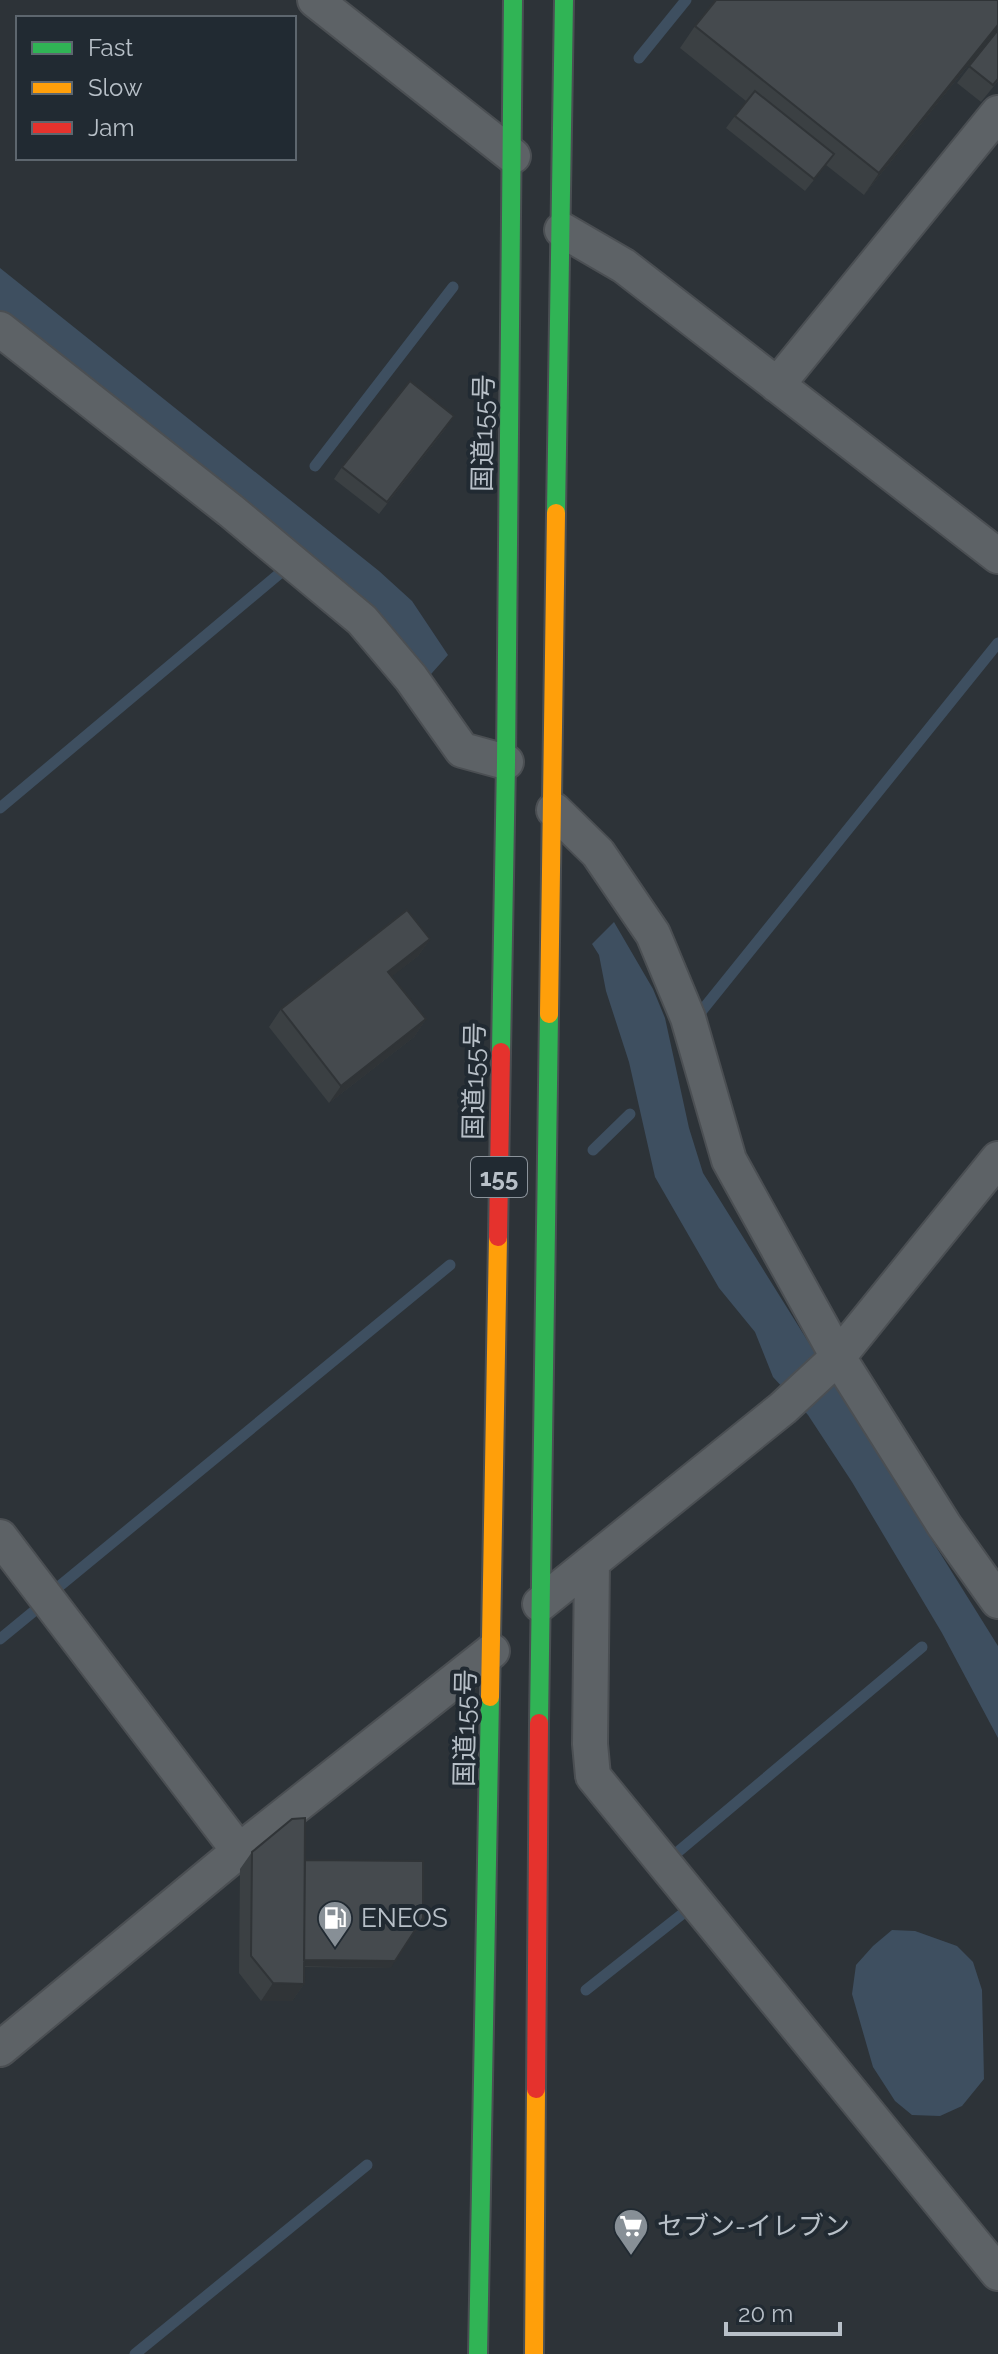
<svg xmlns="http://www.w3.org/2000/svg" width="998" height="2354" viewBox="0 0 998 2354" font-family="Raleway,'Noto Sans JP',sans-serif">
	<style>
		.water { fill: #3e4f60 }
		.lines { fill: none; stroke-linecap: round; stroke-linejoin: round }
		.stream { stroke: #3e4f60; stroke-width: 11 }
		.street-casing { stroke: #4b4f53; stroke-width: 38 }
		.fast-casing { stroke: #4a4f53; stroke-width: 22 }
		.slow-casing { stroke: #4a4f53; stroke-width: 22 }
		.jam-casing { stroke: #4a4f53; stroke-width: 22 }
		.street { stroke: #5d6266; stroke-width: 34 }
		.fast { stroke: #30b455; stroke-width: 18 }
		.slow { stroke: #ff9f0a; stroke-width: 18 }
		.jam { stroke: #e5322d; stroke-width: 18 }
		.wall { fill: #3b4043 }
		.shaded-wall { fill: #303437 }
		.building { fill: #454a4e; stroke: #303437; stroke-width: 2 }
		.labels { text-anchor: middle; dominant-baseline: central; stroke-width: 8; stroke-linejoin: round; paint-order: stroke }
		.shield { fill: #212a32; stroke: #8b939b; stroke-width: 2 }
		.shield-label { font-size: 24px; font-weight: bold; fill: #b8c0c8 }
		.street-label { font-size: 26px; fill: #b8c0c8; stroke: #212a32 }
		.poi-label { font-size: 26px; fill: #b8c0c8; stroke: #212a32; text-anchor: start }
	</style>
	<rect width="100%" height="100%" fill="#2d3338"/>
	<path class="water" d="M0,268L379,571L412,601L448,655L424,682L0,313Z
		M614,922L653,989L665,1018L689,1128L703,1173L998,1646V1738L942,1633L852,1482L808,1415L773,1377L755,1332L719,1288L655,1177L629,1062L606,991L599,955L592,944Z
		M892,1930L915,1931L957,1946L973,1962L982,1990L984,2079L962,2106L940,2116L912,2115L895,2101L873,2067L852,1994L856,1965L873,1946Z"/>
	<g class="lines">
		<path class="stream" d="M639,58L686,0
			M315,466L453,287
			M0,808L279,574
			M700,1013L998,643
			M593,1150L630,1114
			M56,1589L450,1265
			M0,1639L39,1607
			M673,1856L922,1647
			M586,1990L686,1911L680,1903
			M135,2354L367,2165"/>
		<g class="street-casing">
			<path id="street" d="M315,0L513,156
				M562,230L624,266L998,556
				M0,329L230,510L362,620L411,678L462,750L506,762
				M777,385L998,113
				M554,810L598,853L653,934L688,1018L729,1160L838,1357L944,1525L998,1601
				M0,1537L239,1851
				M592,1562L590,1744L593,1776L998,2273
				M540,1604L783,1408L838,1357L998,1159
				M0,2049L239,1851L492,1651"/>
		</g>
		<g class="fast-casing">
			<path id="fast" d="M556,513L564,0
				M501,1052L506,762L513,0
				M539,1723L549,1014
				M478,2354L490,1697"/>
		</g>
		<g class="slow-casing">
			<path id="slow" d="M549,1014L556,513
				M490,1697L498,1237
				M534,2354L536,2089"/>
		</g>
		<g class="jam-casing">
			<path id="jam" d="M498,1237L501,1052
				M536,2089L539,1723"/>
		</g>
		<use href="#street" class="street"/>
		<use href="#fast" class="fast"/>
		<use href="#slow" class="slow"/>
		<use href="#jam" class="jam"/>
	</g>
	<path class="wall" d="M695,26L998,28L864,195L826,165L805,191L726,128L746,101L680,48Z
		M998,30V81L981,102L957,83Z
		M446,428L379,514L334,479L342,467Z
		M430,939L418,956L392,976L426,1019L414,1037L329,1103L269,1027L281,1009Z
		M252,1852L305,1860L391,1968L304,1967V1984L292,2001H261L239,1973L240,1869Z"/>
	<path class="shaded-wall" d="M998,25V28L864,195L879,173Z
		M430,939L418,956L376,989L388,972Z
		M426,1019L414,1037L329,1103L341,1086Z
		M299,1960L395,1961L391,1968L294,1966Z
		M273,1983L304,1984L292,2001H261Z"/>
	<path class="building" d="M716,0H998V25L879,173L695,26Z
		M998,30V79L993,85L969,66Z
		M755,91L834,154L814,179L735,116Z
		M410,381L454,416L387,502L342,467Z
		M407,910L430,939L388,972L426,1019L341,1086L281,1009Z
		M305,1818L304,1984L273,1983L251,1956L252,1852L292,1819Z
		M305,1860L423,1861V1918L395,1961L304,1960Z"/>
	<defs>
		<g id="fuel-pin" transform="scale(1.8)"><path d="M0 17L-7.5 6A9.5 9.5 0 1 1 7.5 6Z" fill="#878f96" stroke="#212a32"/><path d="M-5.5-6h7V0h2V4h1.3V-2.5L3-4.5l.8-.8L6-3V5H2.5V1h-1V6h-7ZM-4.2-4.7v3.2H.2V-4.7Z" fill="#fff"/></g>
		<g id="supermarket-pin" transform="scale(1.8)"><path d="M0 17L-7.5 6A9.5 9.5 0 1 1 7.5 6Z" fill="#878f96" stroke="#212a32"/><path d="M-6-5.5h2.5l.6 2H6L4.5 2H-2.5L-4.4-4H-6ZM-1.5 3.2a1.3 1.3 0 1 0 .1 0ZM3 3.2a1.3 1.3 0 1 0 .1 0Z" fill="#fff"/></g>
	</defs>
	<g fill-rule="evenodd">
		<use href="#fuel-pin" x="335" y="1918"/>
		<use href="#supermarket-pin" x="631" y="2226"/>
	</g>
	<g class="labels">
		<rect class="shield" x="471" y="1157" width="56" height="40" rx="6"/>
		<g class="shield-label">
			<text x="499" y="1177">155</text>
		</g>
		<g class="street-label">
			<text transform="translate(483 433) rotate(-89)">国道155号</text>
			<text transform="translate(474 1081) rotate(-89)">国道155号</text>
			<text transform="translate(465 1728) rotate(-89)">国道155号</text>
		</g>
		<g class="poi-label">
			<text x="361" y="1918">ENEOS</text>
			<text x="657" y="2226">セブン-イレブン</text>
		</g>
	</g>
	<rect x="16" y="16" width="280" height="144" fill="#212a32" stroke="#5d666e" stroke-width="2"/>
	<rect x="32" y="42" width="40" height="12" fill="#30b455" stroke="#5d666e" stroke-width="2"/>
	<text x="88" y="56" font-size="24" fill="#b8c0c8">Fast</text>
	<rect x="32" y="82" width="40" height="12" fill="#ff9f0a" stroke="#5d666e" stroke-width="2"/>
	<text x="88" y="96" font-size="24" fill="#b8c0c8">Slow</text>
	<rect x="32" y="122" width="40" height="12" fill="#e5322d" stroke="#5d666e" stroke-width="2"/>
	<text x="88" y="136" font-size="24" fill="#b8c0c8">Jam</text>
	<path d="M726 2322v12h114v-12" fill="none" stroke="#b8c0c8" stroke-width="4"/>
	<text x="738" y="2322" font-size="24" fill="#b8c0c8" stroke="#212a32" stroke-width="6" paint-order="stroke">20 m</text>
</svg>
